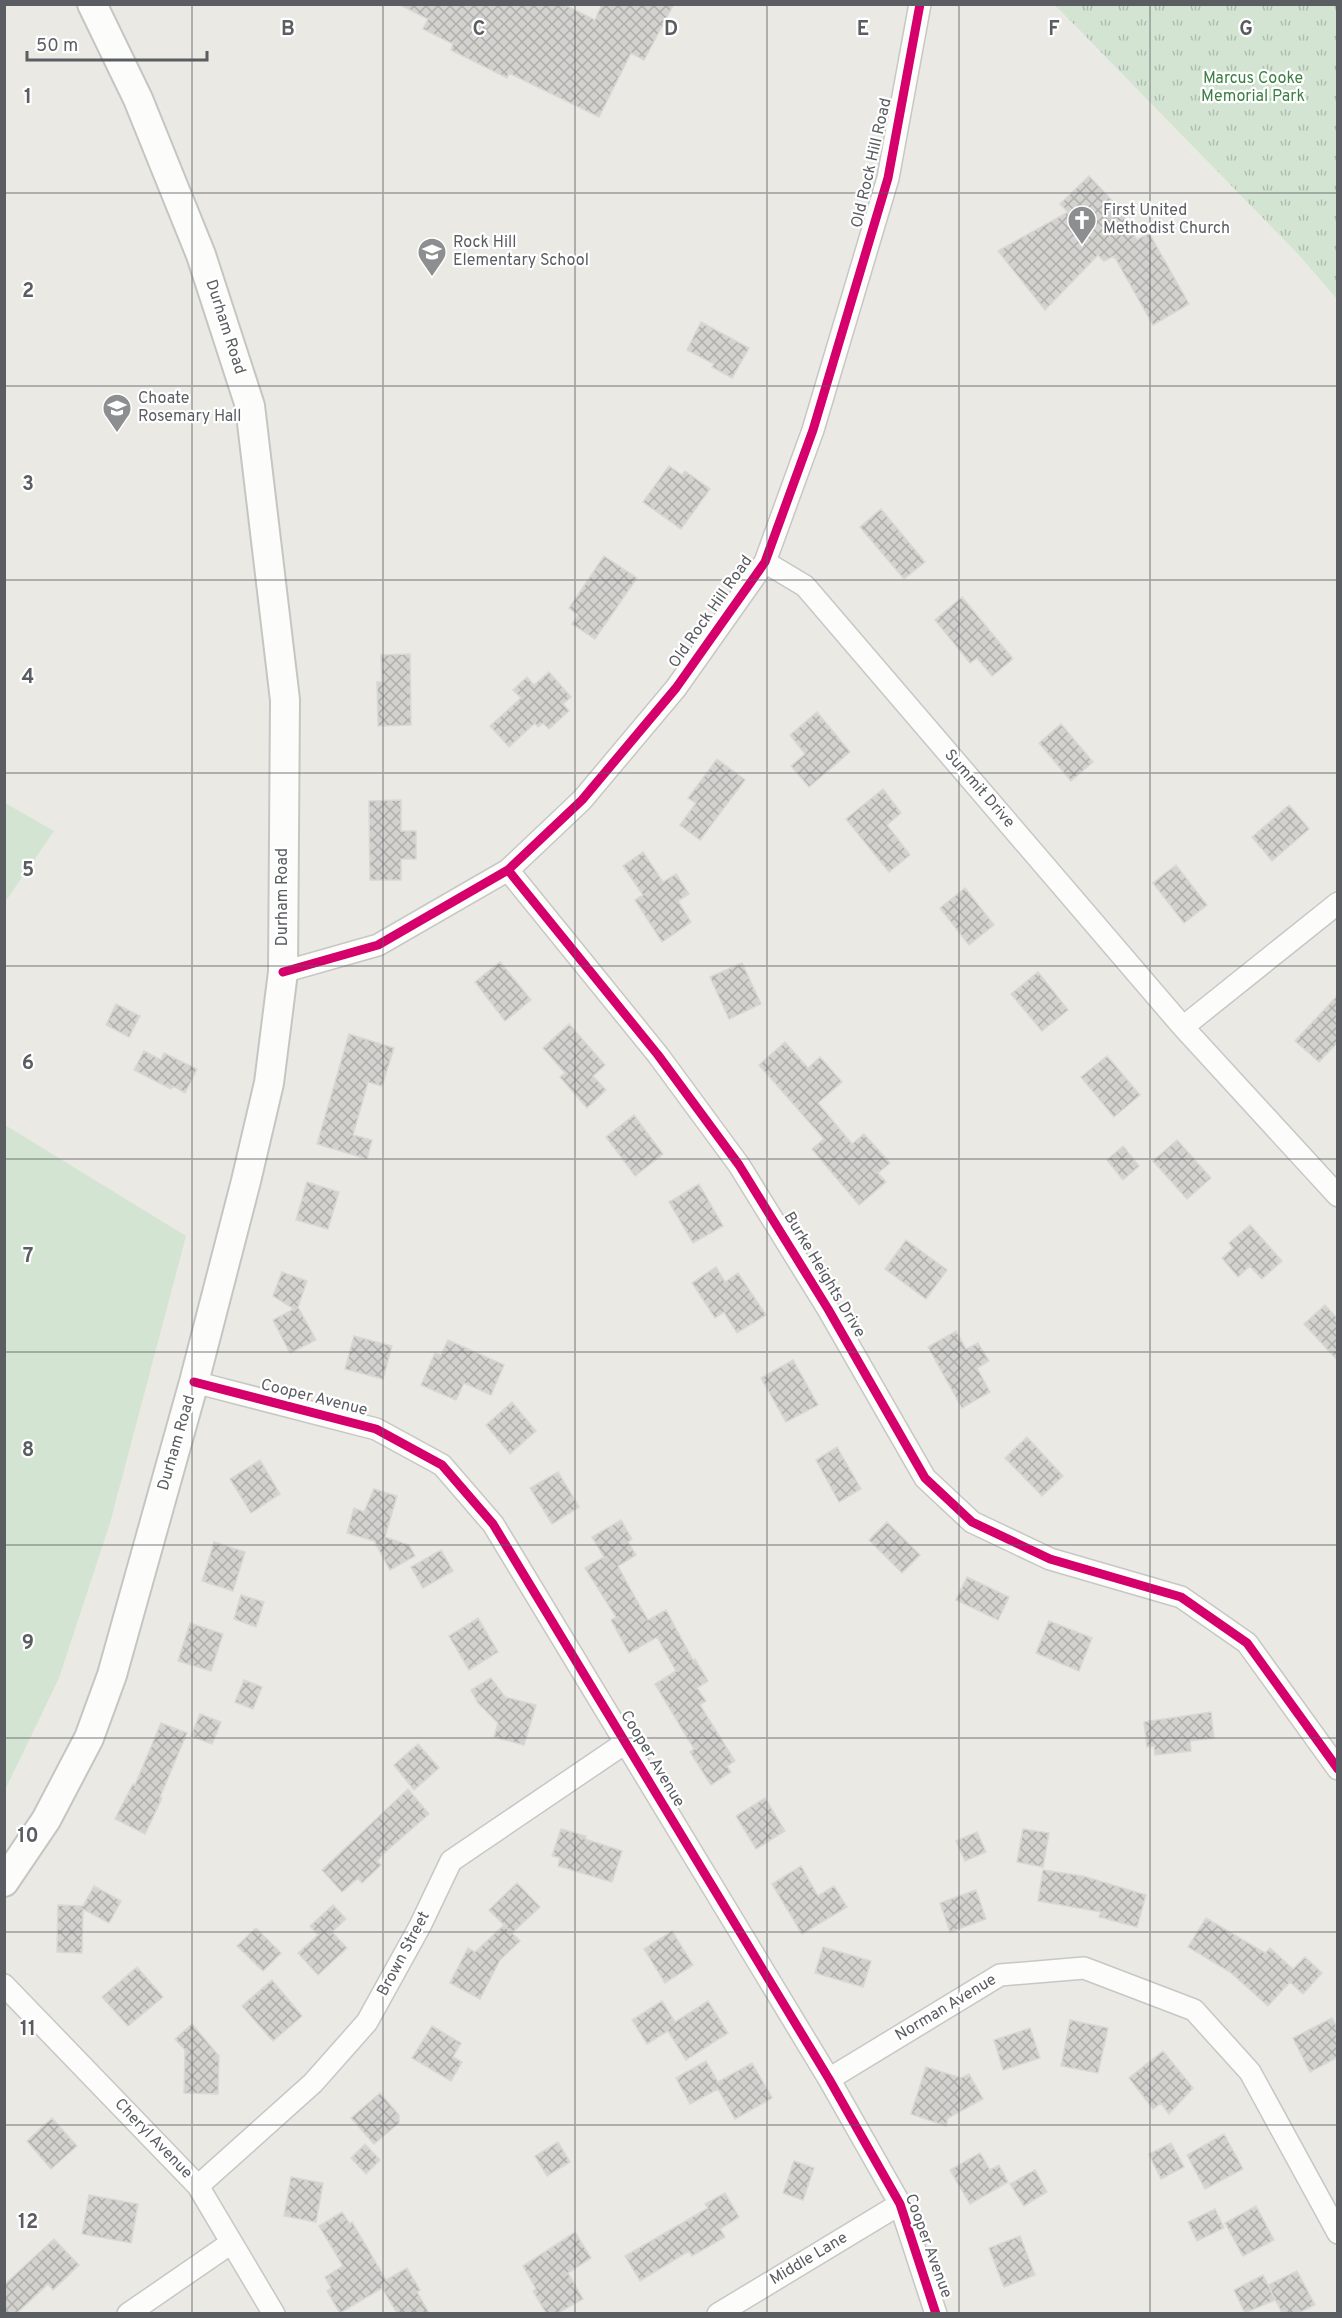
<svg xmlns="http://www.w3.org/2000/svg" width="1342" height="2318" viewBox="0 0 1342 2318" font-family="Overpass,sans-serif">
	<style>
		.grass { fill: #d3e5d2 }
		.park { fill: url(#park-tufts) }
		.building { fill: url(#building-cross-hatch); stroke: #d9d8d4; stroke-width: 1.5 }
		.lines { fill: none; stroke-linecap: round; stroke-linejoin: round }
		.street-casing { stroke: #c6c7c6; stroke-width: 24 }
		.secondary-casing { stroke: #c5c6c4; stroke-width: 32 }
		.street { stroke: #fcfcfb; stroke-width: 21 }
		.secondary { stroke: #fcfcfb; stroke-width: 28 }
		.cycleway-casing { stroke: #fff; stroke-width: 13 }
		.cycleway { stroke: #d6006c; stroke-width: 9 }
		.grid { fill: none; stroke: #5a5d61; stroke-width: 1.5; stroke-opacity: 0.55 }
		.labels { text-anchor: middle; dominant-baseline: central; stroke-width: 4.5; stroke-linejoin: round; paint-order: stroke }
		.park-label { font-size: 16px; fill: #3c7f44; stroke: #fff }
		.street-label { font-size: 16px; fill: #5a5d61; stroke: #fff }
		.poi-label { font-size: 16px; fill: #5a5d61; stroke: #fff; text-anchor: start }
		.grid-label { font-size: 20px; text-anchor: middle; font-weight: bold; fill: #5a5d61; stroke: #fff; stroke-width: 4.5; stroke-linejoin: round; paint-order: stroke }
	</style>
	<defs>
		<pattern id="park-tufts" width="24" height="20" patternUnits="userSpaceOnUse" patternTransform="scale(1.5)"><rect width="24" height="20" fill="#d3e5d2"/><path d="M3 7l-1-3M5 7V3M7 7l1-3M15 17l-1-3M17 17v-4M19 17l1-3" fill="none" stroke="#aebdae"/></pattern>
		<pattern id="building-cross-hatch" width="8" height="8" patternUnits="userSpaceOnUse" patternTransform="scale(1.5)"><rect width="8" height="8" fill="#d3d2cf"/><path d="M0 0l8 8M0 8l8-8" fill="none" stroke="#aeaeab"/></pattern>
	</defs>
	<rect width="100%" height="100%" fill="#eae9e4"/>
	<path class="grass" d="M5,803L54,831L5,902Z
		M5,1125L186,1236L110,1523L59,1678L5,1790Z"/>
	<path class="park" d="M1055,5H1337V299L1298,254Z"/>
	<path class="building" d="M398,4H563L595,20L602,4H674L644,60L631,53L599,117L509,73L507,78L451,50L453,44L423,29L428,19Z
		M1089,176L1119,208L1137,240L1149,233L1189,304L1153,325L1114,256L1104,261L1098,255L1045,310L998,251L1068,212L1060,204Z
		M701,322L749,348L732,378L712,367L714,364L687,350Z
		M669,466L682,475L685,471L710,489L681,529L643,502Z
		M881,509L925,562L904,579L860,527Z
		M604,556L637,578L595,639L572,624L578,615L569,608Z
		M962,597L1013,659L992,676L977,658L970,663L935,620Z
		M410,654L411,725L378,726L377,682H382L381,655Z
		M549,672L571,697L563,704L569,711L549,729L543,723L538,727L535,723L509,747L490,726L521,698L513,690L527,677L534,685Z
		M817,712L850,752L809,787L791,766L805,754L790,735Z
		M1061,724L1093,762L1071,781L1039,743Z
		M717,759L745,780L700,840L680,825L696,803L688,798Z
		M883,789L901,813L887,825L910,855L889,872L846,819Z
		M401,800V831H416V859H401V880H370L369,801Z
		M1289,805L1309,829L1272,861L1252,837Z
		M643,852L663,882L676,874L689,894L678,901L691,922L662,942L635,900L643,895L623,866Z
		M1176,865L1207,905L1184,923L1153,883Z
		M965,888L994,925L969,945L940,908Z
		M500,962L531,1000L505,1021L475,982Z
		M742,963L761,1004L729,1019L710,977Z
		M1038,972L1068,1010L1042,1031L1011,994Z
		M1338,995V1042L1319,1062L1295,1041Z
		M116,1004L140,1016L129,1037L106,1025Z
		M569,1024L605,1065L593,1076L606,1090L587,1108L560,1077L565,1073L543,1048Z
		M349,1034L394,1048L382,1086L368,1082L353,1135L372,1140L367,1159L317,1144Z
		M785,1042L808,1068L820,1057L842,1082L818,1103L852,1144L864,1134L890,1163L878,1173L886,1182L859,1205L812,1149L824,1139L759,1065Z
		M144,1051L161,1060L164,1053L197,1069L185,1093L173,1086L171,1089L134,1070Z
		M1107,1056L1140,1095L1114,1117L1081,1077Z
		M634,1115L663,1154L635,1176L606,1137Z
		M1177,1140L1211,1178L1187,1199L1153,1161Z
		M1123,1146L1139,1166L1123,1180L1107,1160Z
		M307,1182L339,1192L328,1229L296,1220Z
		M699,1184L723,1226L693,1243L669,1202Z
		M1250,1225L1282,1261L1262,1279L1250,1266L1238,1277L1222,1258L1233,1248L1229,1243Z
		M906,1240L947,1270L926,1299L885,1269Z
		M716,1267L725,1282L738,1273L766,1315L737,1333L724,1312L715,1318L692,1283Z
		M282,1272L307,1281L298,1307L316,1340L290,1353L273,1320L294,1309L273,1296Z
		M1325,1305L1338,1319V1361L1304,1324Z
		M956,1331L966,1349L978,1343L989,1361L977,1368L990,1392L962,1408L928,1347Z
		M354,1336L392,1346L383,1379L345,1369Z
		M448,1340L504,1365L491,1395L464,1383L456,1400L421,1385L435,1353L441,1355Z
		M793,1360L818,1405L786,1422L761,1378Z
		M512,1402L536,1431L510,1454L486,1425Z
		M1027,1437L1063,1476L1042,1496L1005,1458Z
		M837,1447L861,1489L839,1502L816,1460Z
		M260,1460L280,1494L251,1513L230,1479Z
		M558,1472L579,1507L552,1524L530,1488Z
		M374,1489L397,1496L385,1537L409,1545L415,1556L390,1570L374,1541L347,1533L354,1508L364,1512Z
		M621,1520L632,1539L628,1542L636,1555L618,1566L627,1583L648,1620L666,1610L693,1660L695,1659L708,1681L697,1688L706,1701L700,1705L735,1761L727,1766L731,1772L711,1785L690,1752L694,1749L655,1684L676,1671L657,1637L629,1653L611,1620L616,1617L585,1568L604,1557L592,1537Z
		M887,1522L920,1555L902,1573L869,1540Z
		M214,1542L245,1552L233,1591L202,1581Z
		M441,1550L453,1571L423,1588L411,1567Z
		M967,1577L1009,1597L998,1620L956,1600Z
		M241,1595L264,1602L256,1627L234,1619Z
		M478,1618L498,1652L469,1670L449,1636Z
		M1049,1621L1092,1638L1079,1671L1036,1653Z
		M190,1623L223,1634L211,1671L178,1661Z
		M491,1678L505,1697L536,1705L524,1745L494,1737L498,1723L478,1703L471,1690Z
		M244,1680L262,1687L253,1709L235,1702Z
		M1211,1712L1214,1738L1190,1741L1191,1751L1155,1755L1154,1746L1147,1747L1144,1722Z
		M200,1714L221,1722L212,1744L191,1736Z
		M161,1723L187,1733L160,1797L162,1798L145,1834L115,1819L133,1784L135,1785Z
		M418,1744L439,1768L414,1790L394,1765Z
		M408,1789L429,1814L383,1854L377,1861L381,1865L362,1883L358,1878L342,1892L322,1870Z
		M765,1798L785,1831L756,1849L736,1816Z
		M561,1829L586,1836L585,1839L622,1851L612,1882L558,1866L560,1858L552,1856Z
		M1023,1829L1049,1833L1043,1867L1017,1862Z
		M977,1832L986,1852L965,1861L956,1841Z
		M801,1866L818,1896L834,1886L847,1907L802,1934L772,1884Z
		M1043,1870L1083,1876L1146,1895L1137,1927L1099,1917L1101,1912L1038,1901Z
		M517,1883L540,1907L512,1933L520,1941L500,1960L480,1999L450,1983L468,1948L475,1952L504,1925L510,1931L489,1910Z
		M94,1886L121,1901L109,1923L83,1909L82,1953L57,1952L58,1905L83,1906Z
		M976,1890L986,1919L950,1932L940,1903Z
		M333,1905L346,1919L332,1932L347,1948L318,1975L298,1953L318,1935L310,1926Z
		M1206,1918L1265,1953L1270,1948L1293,1969L1305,1957L1322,1973L1303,1994L1290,1982L1268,2006L1230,1972L1188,1947Z
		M256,1928L281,1953L263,1971L237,1946Z
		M672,1931L693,1965L665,1983L644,1949Z
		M823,1947L871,1961L863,1987L815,1973Z
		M137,1967L163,1997L128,2026L102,1997Z
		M272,1980L302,2016L273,2041L242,2006Z
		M662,2001L675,2022L708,2001L728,2033L686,2060L668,2031L647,2044L632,2020Z
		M1332,2018L1338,2029V2057L1310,2072L1293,2038Z
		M1070,2020L1108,2028L1098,2073L1061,2066Z
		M192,2024L219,2056L218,2094L184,2093L185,2050L175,2039Z
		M432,2026L461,2043L453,2057L462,2062L451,2081L412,2058Z
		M1030,2028L1040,2058L1003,2070L994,2040Z
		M1163,2051L1193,2088L1169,2114L1161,2103L1153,2109L1129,2078Z
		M706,2061L718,2082L752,2063L772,2098L735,2119L718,2089L690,2104L676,2078Z
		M926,2067L961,2078L969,2074L983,2099L948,2118L946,2126L911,2114Z
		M380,2093L399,2115V2123L374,2144L351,2118Z
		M52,2118L77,2146L51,2169L27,2141Z
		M1224,2134L1243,2169L1205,2189L1187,2155Z
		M558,2142L570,2162L547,2176L535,2156Z
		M1171,2143L1184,2167L1161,2179L1149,2154Z
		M365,2144L380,2160L366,2174L351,2158Z
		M980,2153L990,2170L999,2165L1008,2182L970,2204L950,2170Z
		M794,2161L814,2168L803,2200L783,2193Z
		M1035,2170L1047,2192L1024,2206L1010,2184Z
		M291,2177L323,2183L316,2222L284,2216Z
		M725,2193L739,2217L720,2229L725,2237L692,2256L689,2251L640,2281L625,2256L708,2208L705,2204Z
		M89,2195L138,2204L131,2243L82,2234Z
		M1256,2206L1274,2240L1243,2256L1225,2223Z
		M1215,2209L1224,2228L1197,2241L1188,2222Z
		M342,2212L350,2224L352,2222L386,2280L407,2268L420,2290L417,2292L429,2313H397L382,2288L340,2313L327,2291L331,2288L325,2277L343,2266L319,2226Z
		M575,2232L591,2258L568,2273L583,2299L558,2313H546L533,2291L536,2289L523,2266Z
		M1020,2236L1035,2275L1004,2287L989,2248Z
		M54,2239L79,2265L53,2290L48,2284L17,2313H4V2285Z
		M1297,2271L1315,2305L1298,2313H1282L1268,2285Z
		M1263,2275L1275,2300L1245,2313L1234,2290Z"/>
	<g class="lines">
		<g class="street-casing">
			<path id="street" d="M765,562L805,586L1183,1027
				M508,870L658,1055L739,1165L828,1309L925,1478L972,1522L1050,1559L1181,1597L1247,1643L1338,1769
				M1338,903L1183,1027L1338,1196
				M283,972L378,945L508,870L582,800L676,688L765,562L813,430L888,178L920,4
				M194,1382L376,1429L442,1465L493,1524L829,2079L900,2204L936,2314
				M4,1985L198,2186L274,2314
				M829,2079L1000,1975L1084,1968L1194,2010L1250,2072L1338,2233
				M198,2186L313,2083L367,2022L420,1926L451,1861L625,1743
				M128,2314L231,2243
				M718,2314L900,2204"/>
		</g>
		<g class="secondary-casing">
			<path id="secondary" d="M4,1882L46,1820L89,1738L112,1675L194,1382L246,1181L269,1083L283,972L285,700L250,406L201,255L138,99L92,4"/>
		</g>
		<use href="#street" class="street"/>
		<use href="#secondary" class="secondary"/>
		<g class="cycleway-casing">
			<path id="cycleway" d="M508,870L658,1055L739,1165L828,1309L925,1478L972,1522L1050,1559L1181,1597L1247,1643L1338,1769
				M283,972L378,945L508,870L582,800L676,688L765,562L813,430L888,178L920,4
				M194,1382L376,1429L442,1465L493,1524L829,2079L900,2204L936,2314"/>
		</g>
		<use href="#cycleway" class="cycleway"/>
	</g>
	<path class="grid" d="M192,4V2314M383,4V2314M575,4V2314M767,4V2314M959,4V2314M1150,4V2314M4,193H1338M4,386H1338M4,580H1338M4,773H1338M4,966H1338M4,1159H1338M4,1352H1338M4,1545H1338M4,1738H1338M4,1932H1338M4,2125H1338"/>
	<defs>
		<g id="church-pin" transform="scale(1.5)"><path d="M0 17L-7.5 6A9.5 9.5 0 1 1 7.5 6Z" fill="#8c8e8f" stroke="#fff"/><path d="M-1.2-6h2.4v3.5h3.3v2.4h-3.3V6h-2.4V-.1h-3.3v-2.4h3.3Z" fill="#fff"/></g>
		<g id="school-pin" transform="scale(1.5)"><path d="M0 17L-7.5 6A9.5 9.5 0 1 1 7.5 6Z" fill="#8c8e8f" stroke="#fff"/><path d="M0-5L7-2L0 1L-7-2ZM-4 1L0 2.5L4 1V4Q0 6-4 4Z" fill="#fff"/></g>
		<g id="university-pin" transform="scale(1.5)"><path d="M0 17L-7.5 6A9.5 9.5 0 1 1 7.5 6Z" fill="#8c8e8f" stroke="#fff"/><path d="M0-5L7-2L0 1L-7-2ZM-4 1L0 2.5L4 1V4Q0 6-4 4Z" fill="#fff"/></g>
	</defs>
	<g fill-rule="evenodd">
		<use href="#church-pin" x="1082" y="220"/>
		<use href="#school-pin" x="432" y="252"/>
		<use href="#university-pin" x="117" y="408"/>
	</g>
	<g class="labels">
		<g class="park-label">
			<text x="1253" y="79">Marcus Cooke<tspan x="1253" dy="18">Memorial Park</tspan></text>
		</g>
		<g class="street-label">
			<text transform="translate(872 163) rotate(-77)">Old Rock Hill Road</text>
			<text transform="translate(225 327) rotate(72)">Durham Road</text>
			<text transform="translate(711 612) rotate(-55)">Old Rock Hill Road</text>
			<text transform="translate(979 789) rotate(49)">Summit Drive</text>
			<text transform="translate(283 897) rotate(-90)">Durham Road</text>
			<text transform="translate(824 1275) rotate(59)">Burke Heights Drive</text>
			<text transform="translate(314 1398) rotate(14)">Cooper Avenue</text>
			<text transform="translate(177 1443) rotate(-74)">Durham Road</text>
			<text transform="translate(652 1759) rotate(59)">Cooper Avenue</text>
			<text transform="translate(404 1954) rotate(-62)">Brown Street</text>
			<text transform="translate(946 2008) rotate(-31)">Norman Avenue</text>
			<text transform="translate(153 2139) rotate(46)">Cheryl Avenue</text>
			<text transform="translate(928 2246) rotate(70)">Cooper Avenue</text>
			<text transform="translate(809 2259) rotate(-31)">Middle Lane</text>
		</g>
		<g class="poi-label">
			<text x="1103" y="211">First United<tspan x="1103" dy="18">Methodist Church</tspan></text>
			<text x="453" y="243">Rock Hill<tspan x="453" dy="18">Elementary School</tspan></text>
			<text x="138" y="399">Choate<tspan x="138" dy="18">Rosemary Hall</tspan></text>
		</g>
	</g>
	<g class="grid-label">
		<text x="288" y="35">B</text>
		<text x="479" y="35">C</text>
		<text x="671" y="35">D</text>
		<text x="863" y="35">E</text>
		<text x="1054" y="35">F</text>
		<text x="1246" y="35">G</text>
		<text x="28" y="103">1</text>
		<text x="28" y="297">2</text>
		<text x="28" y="490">3</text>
		<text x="28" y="683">4</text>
		<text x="28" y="876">5</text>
		<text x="28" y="1069">6</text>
		<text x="28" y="1262">7</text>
		<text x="28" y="1456">8</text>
		<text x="28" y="1649">9</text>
		<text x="28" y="1842">10</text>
		<text x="28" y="2035">11</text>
		<text x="28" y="2228">12</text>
	</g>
	<rect width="1342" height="2318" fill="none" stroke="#5a5d61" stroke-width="12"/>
	<path d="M27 51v9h180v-9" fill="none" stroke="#5a5d61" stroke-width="3"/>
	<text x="36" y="51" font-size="18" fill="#5a5d61" stroke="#ffffff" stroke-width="4.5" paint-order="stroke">50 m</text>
</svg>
